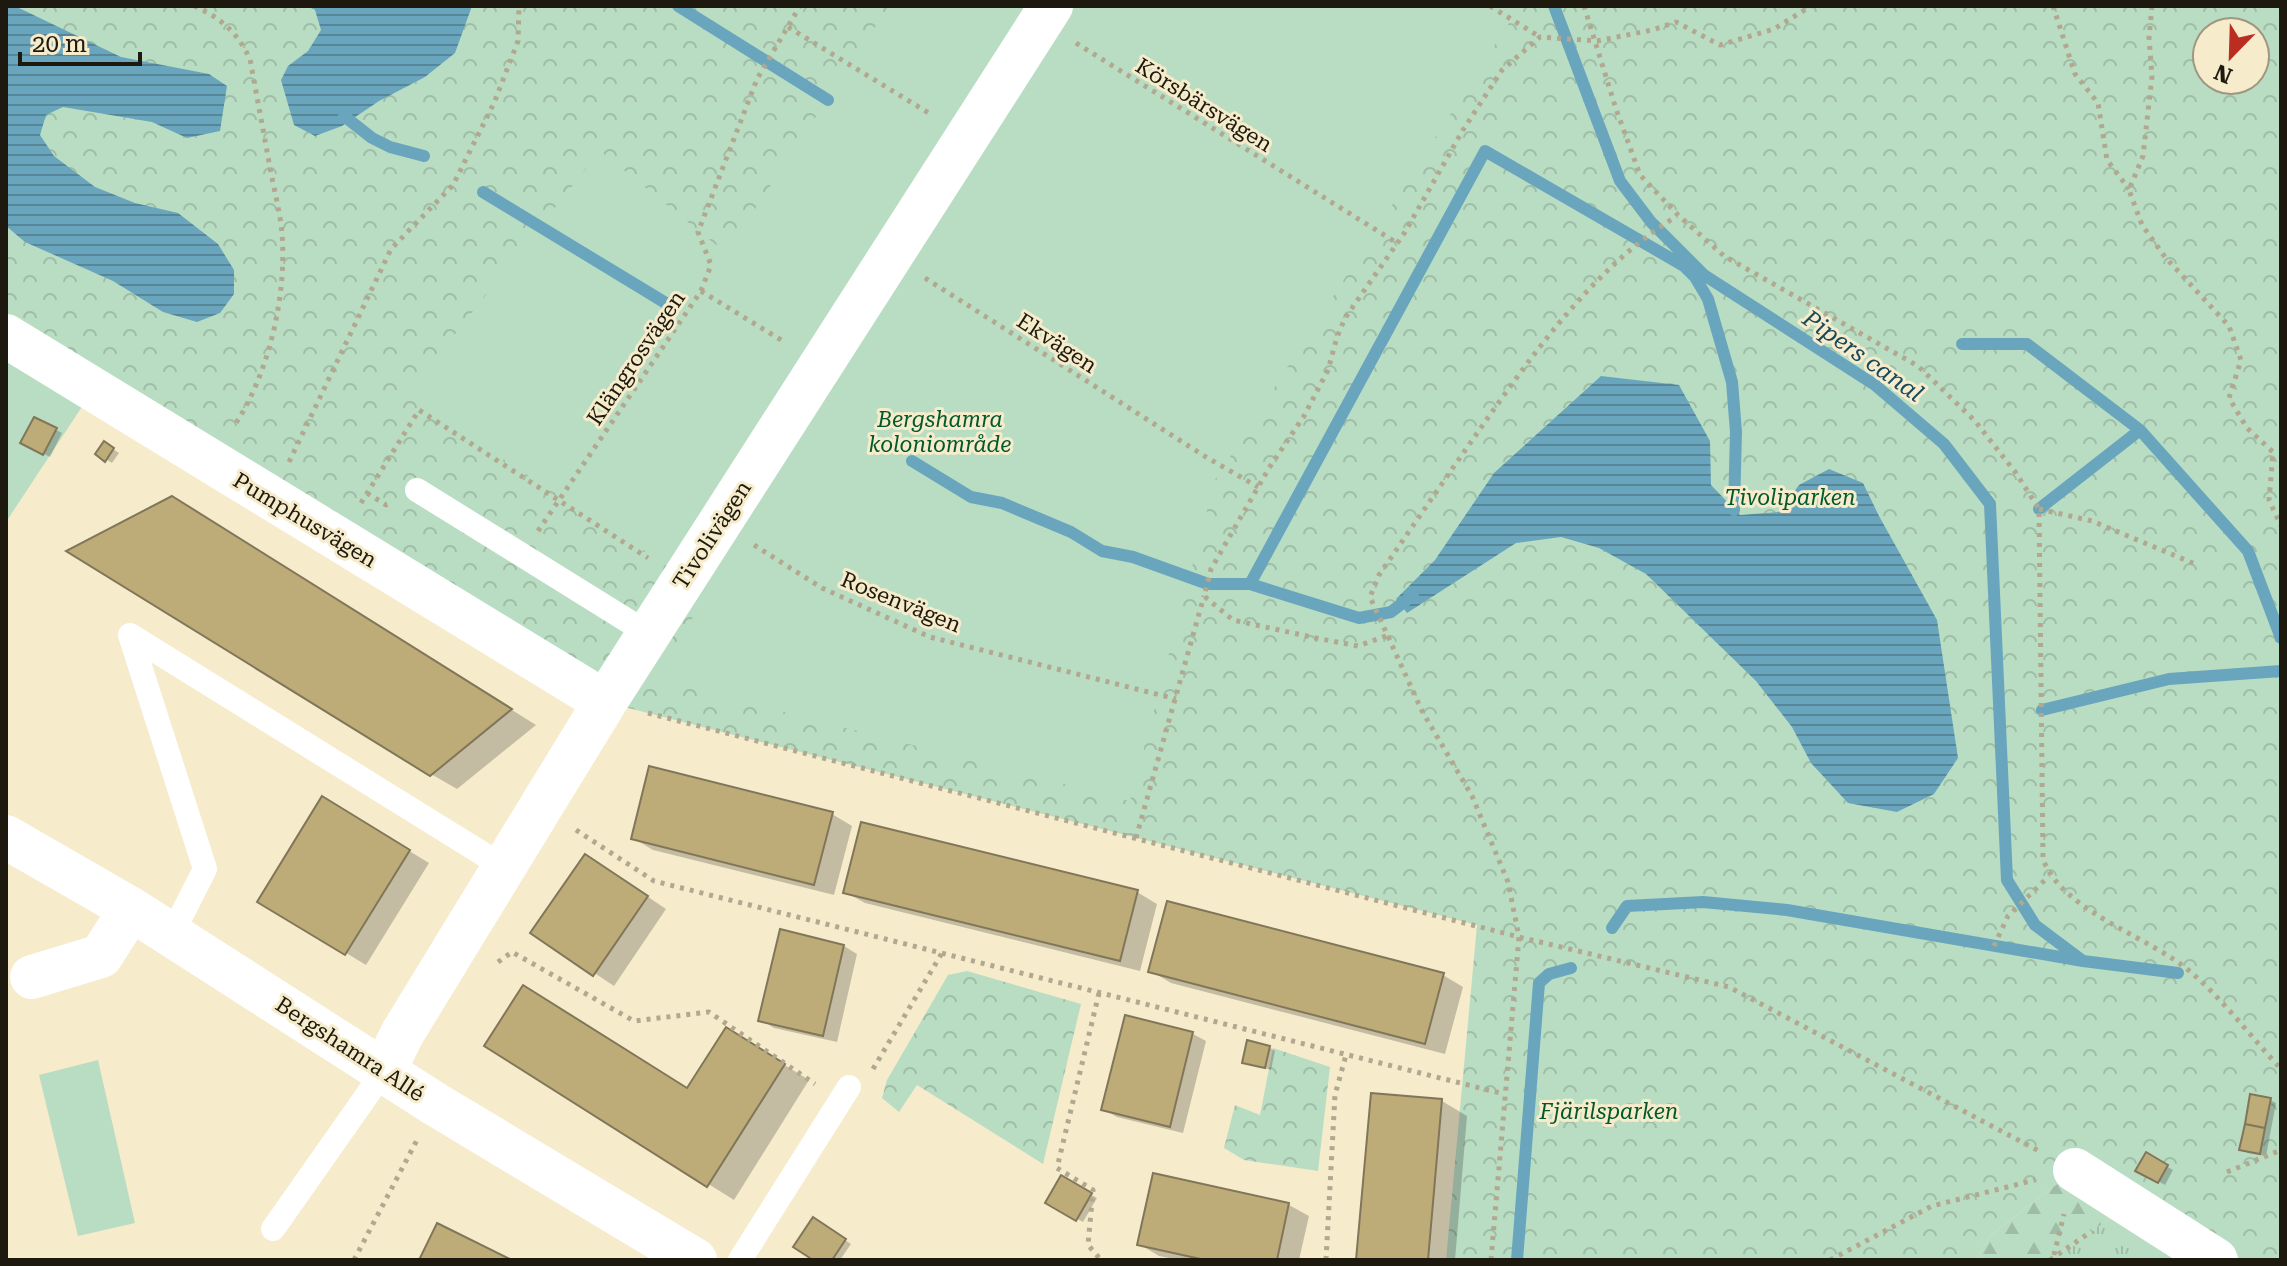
<svg xmlns="http://www.w3.org/2000/svg" width="2287" height="1266" viewBox="0 0 2287 1266" font-family="'Roboto Serif',serif">
	<style>
		.grass { fill: url(#grass-tufts) }
		.forest { fill: url(#forest-firs) }
		.park { fill: url(#park-crowns); fill-rule: evenodd }
		.garden { fill: #b9ddc3 }
		.water { fill: url(#water-rules) }
		.shadow { fill: #0003 }
		.lines { fill: none; stroke-linecap: round; stroke-linejoin: round }
		.stream { stroke: #69a6bd; stroke-width: 12 }
		.building { fill: #beac78; stroke: #807659; stroke-width: 2 }
		.path { stroke: #b1a88f; stroke-width: 5; stroke-dasharray: 4 6; stroke-linecap: butt }
		.service { stroke: #fff; stroke-width: 24 }
		.minor { stroke: #fff; stroke-width: 44 }
		.labels { text-anchor: middle; dominant-baseline: central; stroke-width: 6; stroke-linejoin: round; paint-order: stroke }
		.street-label { font-size: 22px; fill: #1d190e; stroke: #f6ebcb }
		.park-label { font-size: 22px; font-style: italic; fill: #01592e; stroke: #f6ebcb }
		.water-label { font-size: 24px; font-style: italic; fill: #15495b; stroke: #f6ebcb }
	</style>
	<defs>
		<pattern id="grass-tufts" width="24" height="20" patternUnits="userSpaceOnUse" patternTransform="scale(2)"><rect width="24" height="20" fill="#b9ddc3"/><path d="M3 7l-1-3M5 7V3M7 7l1-3M15 17l-1-3M17 17v-4M19 17l1-3" fill="none" stroke="#9fbda6"/></pattern>
		<pattern id="forest-firs" width="22" height="20" patternUnits="userSpaceOnUse" patternTransform="scale(2)"><rect width="22" height="20" fill="#b9ddc3"/><path d="M5 1l3.5 6h-7zM16 11l3.5 6h-7z" fill="#9fbda6"/></pattern>
		<pattern id="park-crowns" width="20" height="18" patternUnits="userSpaceOnUse" patternTransform="scale(2)"><rect width="20" height="18" fill="#b9ddc3"/><path d="M2 6a3 3 0 1 1 6 0M12 15a3 3 0 1 1 6 0" fill="none" stroke="#9fbda6"/></pattern>
		<pattern id="water-rules" width="6" height="5" patternUnits="userSpaceOnUse" patternTransform="scale(2)"><rect width="6" height="5" fill="#69a6bd"/><path d="M0 2.5h6" fill="none" stroke="#568698"/></pattern>
	</defs>
	<rect width="100%" height="100%" fill="#f6ebcb"/>
	<path class="grass" d="M2130,1205L2216,1260H2050Z"/>
	<path class="forest" d="M2075,1170L2130,1205L2050,1260H1975L1991,1235Z"/>
	<path class="park" d="M6,6H2281V1260H2216L2075,1170L1991,1235L1975,1260H1446L1477,925L605,702L6,336ZM2207,32H2255V80H2207Z
		M967,971L1081,1004L1043,1164L917,1085L899,1112L882,1098L887,1080L948,975Z
		M1273,1048L1330,1067L1318,1171L1244,1160L1224,1148L1235,1105L1260,1115Z"/>
	<path class="garden" d="M889,6H1520L1215,480L1130,801L656,679L708,592L406,396L600,151L726,253Z
		M6,336L93,390L6,522Z
		M98,1060L135,1223L78,1236L39,1075Z"/>
	<path class="water" d="M6,6L19,8L121,57L209,74L227,86L220,131L187,138L152,122L63,107L46,115L40,135L54,156L95,187L135,203L178,213L218,244L234,270V294L220,313L197,322L163,312L113,281L25,242L6,226Z
		M307,6H472L455,53L425,77L379,101L342,126L315,136L294,125L281,80L288,66L308,51L321,30L315,10Z
		M1601,376L1679,385L1710,441L1711,485L1740,515L1779,512L1799,485L1829,469L1863,483L1879,516L1937,620L1958,758L1934,794L1897,812L1848,803L1811,763L1792,727L1756,681L1646,574L1599,548L1561,537L1516,543L1407,613L1396,599L1435,560L1494,473Z"/>
	<path class="shadow" d="M34,419L62,433L50,457L23,443Z
		M104,443L119,453L112,463L98,454Z
		M198,513L536,725L457,789L431,774Z
		M342,810L429,863L366,965L260,901Z
		M832,814L852,826L834,895L653,850L633,838Z
		M605,868L666,909L614,986L533,932Z
		M845,892H1137L1157,904L1140,971L865,903Z
		M844,946L857,954L837,1042L774,1028L761,1020Z
		M1151,971L1443,975L1463,987L1445,1054L1171,983Z
		M1193,1034L1206,1041L1183,1133L1117,1117L1103,1109Z
		M752,1045L809,1080L734,1200L487,1046L688,1090Z
		M1269,1047L1275,1051L1271,1070L1244,1062Z
		M2270,1100L2276,1103L2266,1156L2248,1153L2242,1149Z
		M1442,1101L1467,1116L1455,1260H1358Z
		M2147,1155L2173,1170L2165,1185L2138,1170Z
		M1154,1176L1289,1205L1309,1216L1299,1260H1179L1159,1256L1139,1244Z
		M1061,1178L1097,1198L1083,1222L1047,1202Z
		M813,1219L851,1244L840,1260H817Z"/>
	<g class="lines">
		<path class="stream" d="M678,6L828,100
			M1554,6L1620,181L1651,222L1704,275L1875,385L1944,444L1990,504L2007,880L2035,925L2083,961
			M344,116L372,138L390,147L424,156
			M483,192L669,305
			M1962,344H2027L2140,430L2248,551L2281,638
			M912,461L971,497L1002,503L1071,532L1102,551L1133,557L1208,584H1250L1359,618L1391,612L1413,595
			M2039,509L2140,430
			M1250,584L1485,151L1684,266L1695,277L1708,299L1732,382L1736,432L1734,510
			M2042,710L2169,679L2281,671
			M1612,928L1627,906L1703,902L1787,910L2083,961L2178,973
			M1517,1260L1539,983L1549,974L1571,968"/>
	</g>
	<path class="building" d="M34,417L57,428L43,455L20,443Z
		M104,441L114,448L105,462L95,454Z
		M172,496L512,709L430,776L66,551Z
		M649,766L833,812L814,885L631,839Z
		M322,796L410,850L345,955L257,902Z
		M861,822L1138,890L1120,961L843,893Z
		M585,854L648,896L593,976L530,933Z
		M1167,901L1444,973L1425,1044L1148,972Z
		M780,929L844,945L823,1036L758,1021Z
		M523,985L687,1088L726,1027L785,1064L707,1187L484,1046Z
		M1125,1015L1193,1032L1170,1127L1101,1110Z
		M1247,1040L1270,1046L1265,1068L1242,1063Z
		M1371,1093L1442,1099L1428,1260H1356Z
		M2250,1094L2271,1098L2265,1128L2245,1124Z
		M2245,1124L2265,1128L2260,1154L2239,1150Z
		M2146,1152L2168,1165L2158,1183L2135,1171Z
		M1153,1173L1289,1203L1277,1260H1205L1137,1245Z
		M1061,1175L1092,1193L1076,1221L1045,1203Z
		M813,1217L846,1239L832,1260H813L793,1247Z
		M437,1223L512,1260H419Z"/>
	<g class="lines">
		<path class="path" d="M194,6C221,18 237,32 250,59C257,97 264,135 271,173C275,193 280,213 282,233C287,295 269,374 234,426
			M1490,6L1540,37
			M1584,6L1616,109L1640,175L1678,215L1724,256L1918,366L1975,421L2016,473L2039,509L2043,859C2063,913 2152,937 2193,974C2225,1002 2252,1038 2281,1069
			M2053,6L2075,74L2098,103L2107,160L2129,189
			M2152,6L2149,37L2152,76L2143,156L2129,190L2142,225L2165,257L2229,326L2241,360L2229,398L2247,428L2273,452L2269,500L2281,526
			M788,27L932,115
			M1076,43L1397,243
			M925,278L1206,457L1258,487
			M701,291L711,265L698,232L757,79L800,6
			M289,462L391,249L453,185L494,103L518,41L519,6
			M367,493L386,505L391,503
			M361,503L419,410L648,558
			M2039,509L2092,521L2195,564
			M538,531L701,291L786,343
			M754,545L822,588L930,637L1176,699
			M1386,636L1358,646L1316,638L1233,620L1204,596L1211,569L1269,468L1304,416L1328,370L1337,337L1345,318L1405,232L1463,130L1502,70L1540,37L1597,41L1652,30L1676,22L1720,45L1774,29L1811,6
			M648,713L1519,937L1729,987L2039,1151
			M576,830L654,881L1504,1094
			M1136,838L1204,596
			M1994,946L2008,916L2049,876
			M498,962L512,952L634,1021L709,1012L815,1084
			M1099,993L1057,1168L1093,1190L1088,1245L1101,1260
			M873,1069L942,953
			M2227,1172L2281,1150
			M2054,1255L2064,1214
			M354,1260L417,1140
			M1326,1260L1335,1095L1346,1055
			M1491,1260L1519,937L1508,882L1472,796L1422,711L1370,597L1379,575C1410,530 1441,485 1473,439C1530,358 1591,269 1677,216
			M1830,1260L1932,1206L2035,1180
			M2050,1260L2092,1231"/>
		<path class="service" d="M417,490L649,634
			M172,934L205,869L130,635L504,867
			M273,1229L384,1071
			M740,1260L849,1087"/>
		<path class="minor" d="M6,336L605,702
			M6,837L131,909L435,1104L695,1260
			M32,977L101,956L131,909
			M384,1071L402,1034L605,702L1051,6
			M2075,1170L2216,1260"/>
	</g>
	<g class="labels">
		<g class="street-label">
			<text transform="translate(1204 105) rotate(32)">Körsbärsvägen</text>
			<text transform="translate(1057 343) rotate(33)">Ekvägen</text>
			<text transform="translate(636 358) rotate(-56)">Klängrosvägen</text>
			<text transform="translate(305 520) rotate(31)">Pumphusvägen</text>
			<text transform="translate(712 535) rotate(-57)">Tivolivägen</text>
			<text transform="translate(901 602) rotate(22)">Rosenvägen</text>
			<text transform="translate(350 1049) rotate(33)">Bergshamra Allé</text>
		</g>
		<g class="park-label">
			<text x="940" y="419">Bergshamra<tspan x="940" dy="25">koloniområde</tspan></text>
			<text x="1790" y="497">Tivoliparken</text>
			<text x="1609" y="1111">Fjärilsparken</text>
		</g>
		<g class="water-label">
			<text transform="translate(1863 356) rotate(35)">Pipers canal</text>
		</g>
	</g>
	<rect width="2287" height="1266" fill="none" stroke="#1d190e" stroke-width="16"/>
	<g transform="translate(2231 56) rotate(203)"><circle r="38" fill="#f6ebcb" stroke="#9f977f" stroke-width="2"/>
	<path d="M0-6L14 30L0 20L-14 30Z" fill="#bb2d21"/>
	<text y="-12" font-size="22" font-weight="bold" text-anchor="middle" fill="#1d190e">N</text>
	</g>
	<path d="M20 52v12h120v-12" fill="none" stroke="#1d190e" stroke-width="4"/>
	<text x="32" y="52" font-size="24" fill="#1d190e" stroke="#f6ebcb" stroke-width="6" paint-order="stroke">20 m</text>
</svg>
